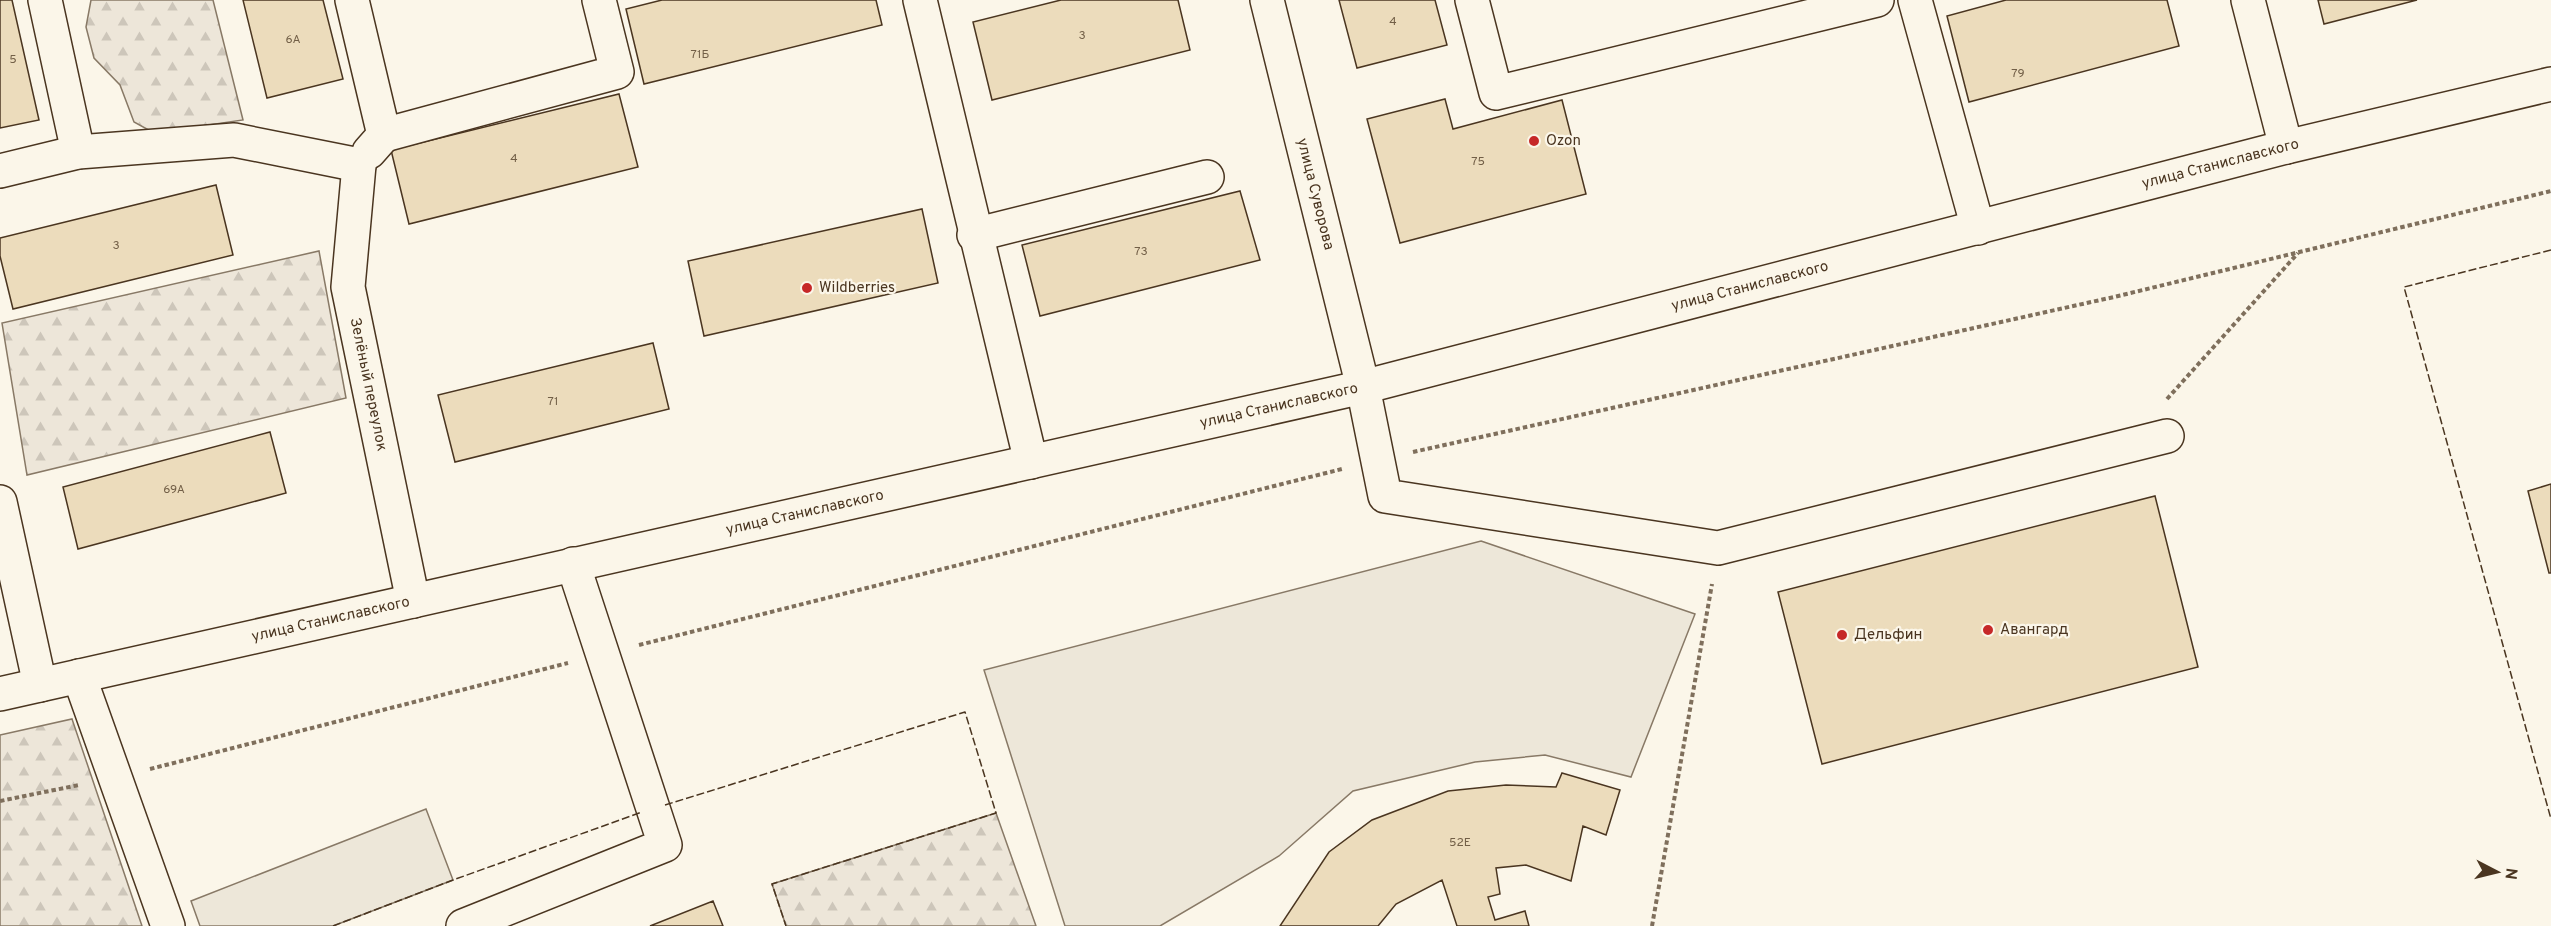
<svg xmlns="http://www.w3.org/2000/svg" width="2551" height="926" viewBox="0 0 2551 926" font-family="Overpass,sans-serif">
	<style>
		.forest { fill: url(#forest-firs); stroke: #887966; stroke-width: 1.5 }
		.parking { fill: #ede7d9; stroke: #887966; stroke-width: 1.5 }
		.building { fill: #ecdcbc; stroke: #4a3520; stroke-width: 1.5 }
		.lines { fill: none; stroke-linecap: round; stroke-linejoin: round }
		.minor-casing { stroke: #4a3520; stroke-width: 36 }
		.major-casing { stroke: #4a3520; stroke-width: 36 }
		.path { stroke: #7f6f5c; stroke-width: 4; stroke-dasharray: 4.5 3; stroke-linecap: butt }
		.minor { stroke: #fbf6e9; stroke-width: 33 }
		.major { stroke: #fbf6e9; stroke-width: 33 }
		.fence { stroke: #4a3520; stroke-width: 1.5; stroke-dasharray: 8 3; stroke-linecap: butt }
		.poi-dot { fill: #c62828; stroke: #fbf6e9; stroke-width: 2 }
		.labels { text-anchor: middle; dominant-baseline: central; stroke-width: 4.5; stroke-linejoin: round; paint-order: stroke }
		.number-label { font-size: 12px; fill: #725f47 }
		.poi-label { font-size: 15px; fill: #4a3520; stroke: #fbf6e9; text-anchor: start }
		.street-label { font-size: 15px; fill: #4a3520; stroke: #fbf6e9 }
	</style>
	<defs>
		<pattern id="forest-firs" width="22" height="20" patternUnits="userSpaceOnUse" patternTransform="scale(1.5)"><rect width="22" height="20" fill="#ede6d9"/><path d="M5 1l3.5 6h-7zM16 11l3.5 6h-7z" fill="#cdc6ba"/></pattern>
	</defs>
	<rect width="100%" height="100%" fill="#fbf6e9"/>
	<path class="forest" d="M91,0H213L243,120L154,133L134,122L120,85L94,58L86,27Z
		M319,251L346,398L27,475L2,323Z
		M72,719L142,926H0V735Z
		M996,813L1036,926H786L772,884Z"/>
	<path class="parking" d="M1481,541L1695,614L1631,777L1545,755L1475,762L1353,791L1279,856L1160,926H1065L984,670Z
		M426,809L453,880L333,926H200L191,901Z"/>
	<path class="building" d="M0,0H12L39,120L0,128Z
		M243,0H323L343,79L267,98Z
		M662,0H876L882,25L644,84L626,9Z
		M1061,0H1178L1190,50L992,100L973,22Z
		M1339,0H1435L1447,45L1357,68Z
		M2006,0H2167L2179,46L1969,102L1947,16Z
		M2318,0H2417L2324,24Z
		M619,94L638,167L409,224L391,150Z
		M1445,99L1453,129L1562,100L1586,194L1400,243L1367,119Z
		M216,185L233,255L13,309L0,256V238Z
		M1240,191L1260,260L1040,316L1022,245Z
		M922,209L938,283L704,336L688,261Z
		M653,343L669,409L455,462L438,395Z
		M270,432L286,493L78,549L63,487Z
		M2551,484V573H2549L2528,491Z
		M2155,496L2198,667L1822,764L1778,592Z
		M1562,773L1620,790L1606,835L1583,826L1571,881L1526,865L1496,868L1500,894L1488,897L1495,920L1525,911L1529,926H1457L1442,880L1396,904L1378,926H1280L1329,852L1372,820L1448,791L1506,785L1556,787Z
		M713,901L723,926H650Z"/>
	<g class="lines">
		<g class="minor-casing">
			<g id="minor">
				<path d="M45,0L78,152"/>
				<path d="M352,0L384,135L369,152"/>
				<path d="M920,0L1031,462"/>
				<path id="s1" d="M1267,0L1363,387L1385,496L1718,548L2167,436"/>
				<path d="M1472,0L1496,93L1877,0"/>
				<path d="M1915,0L1978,228"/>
				<path d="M2248,0L2286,147"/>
				<path d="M384,135L617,72L599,0"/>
				<path id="s2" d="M359,165L348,287L413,601"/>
				<path d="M0,171L78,152L234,140L359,165"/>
				<path d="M974,235L1207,177"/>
				<path d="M0,502L40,685"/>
				<path d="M79,676L168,926"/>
				<path d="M463,926L665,845L573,564"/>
			</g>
		</g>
		<g class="major-casing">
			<g id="major">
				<path id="s3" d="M0,694L1363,387L2286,147L2551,84"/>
			</g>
		</g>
		<path class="path" d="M2167,399L2298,253
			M1413,452L2114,297L2551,191
			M639,645L1342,469
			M150,769L568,663
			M0,801L79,785
			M1652,926L1712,584"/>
		<use href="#minor" class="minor"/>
		<use href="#major" class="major"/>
		<path class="fence" d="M2551,250L2404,287L2551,819
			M665,805L965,712L996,813L772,884L786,926
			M333,926L453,880L642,812"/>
	</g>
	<g class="poi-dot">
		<circle cx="1534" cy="141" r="6"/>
		<circle cx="807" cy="288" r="6"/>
		<circle cx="1988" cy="630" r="6"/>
		<circle cx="1842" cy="635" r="6"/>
	</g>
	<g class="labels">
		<g class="number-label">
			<text x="1393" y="22">4</text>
			<text x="1082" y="36">3</text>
			<text x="293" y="40">6А</text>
			<text x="700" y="55">71Б</text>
			<text x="13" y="60">5</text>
			<text x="2018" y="74">79</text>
			<text x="514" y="159">4</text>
			<text x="1478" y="162">75</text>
			<text x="116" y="246">3</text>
			<text x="1141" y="252">73</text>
			<text x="553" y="402">71</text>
			<text x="174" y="490">69А</text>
			<text x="1460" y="843">52Е</text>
		</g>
		<g class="poi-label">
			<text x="1546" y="141">Ozon</text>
			<text x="819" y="288">Wildberries</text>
			<text x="2000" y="630">Авангард</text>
			<text x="1854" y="635">Дельфин</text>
		</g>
		<g class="street-label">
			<text stroke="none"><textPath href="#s3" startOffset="2283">улица Станиславского</textPath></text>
			<text stroke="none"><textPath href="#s1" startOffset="200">улица Суворова</textPath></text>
			<text stroke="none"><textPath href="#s3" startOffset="1797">улица Станиславского</textPath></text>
			<text stroke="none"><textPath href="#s2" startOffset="222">Зелёный переулок</textPath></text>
			<text stroke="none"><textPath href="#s3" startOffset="1311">улица Станиславского</textPath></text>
			<text stroke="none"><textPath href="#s3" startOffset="825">улица Станиславского</textPath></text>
			<text stroke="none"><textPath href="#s3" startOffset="339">улица Станиславского</textPath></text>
		</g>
	</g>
	<g transform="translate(2497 872) rotate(97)" stroke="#fbf6e9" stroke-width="4.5" paint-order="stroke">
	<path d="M0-4.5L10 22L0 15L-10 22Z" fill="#4a3520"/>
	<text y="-9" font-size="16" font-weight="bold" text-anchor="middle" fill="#4a3520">N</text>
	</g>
</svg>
